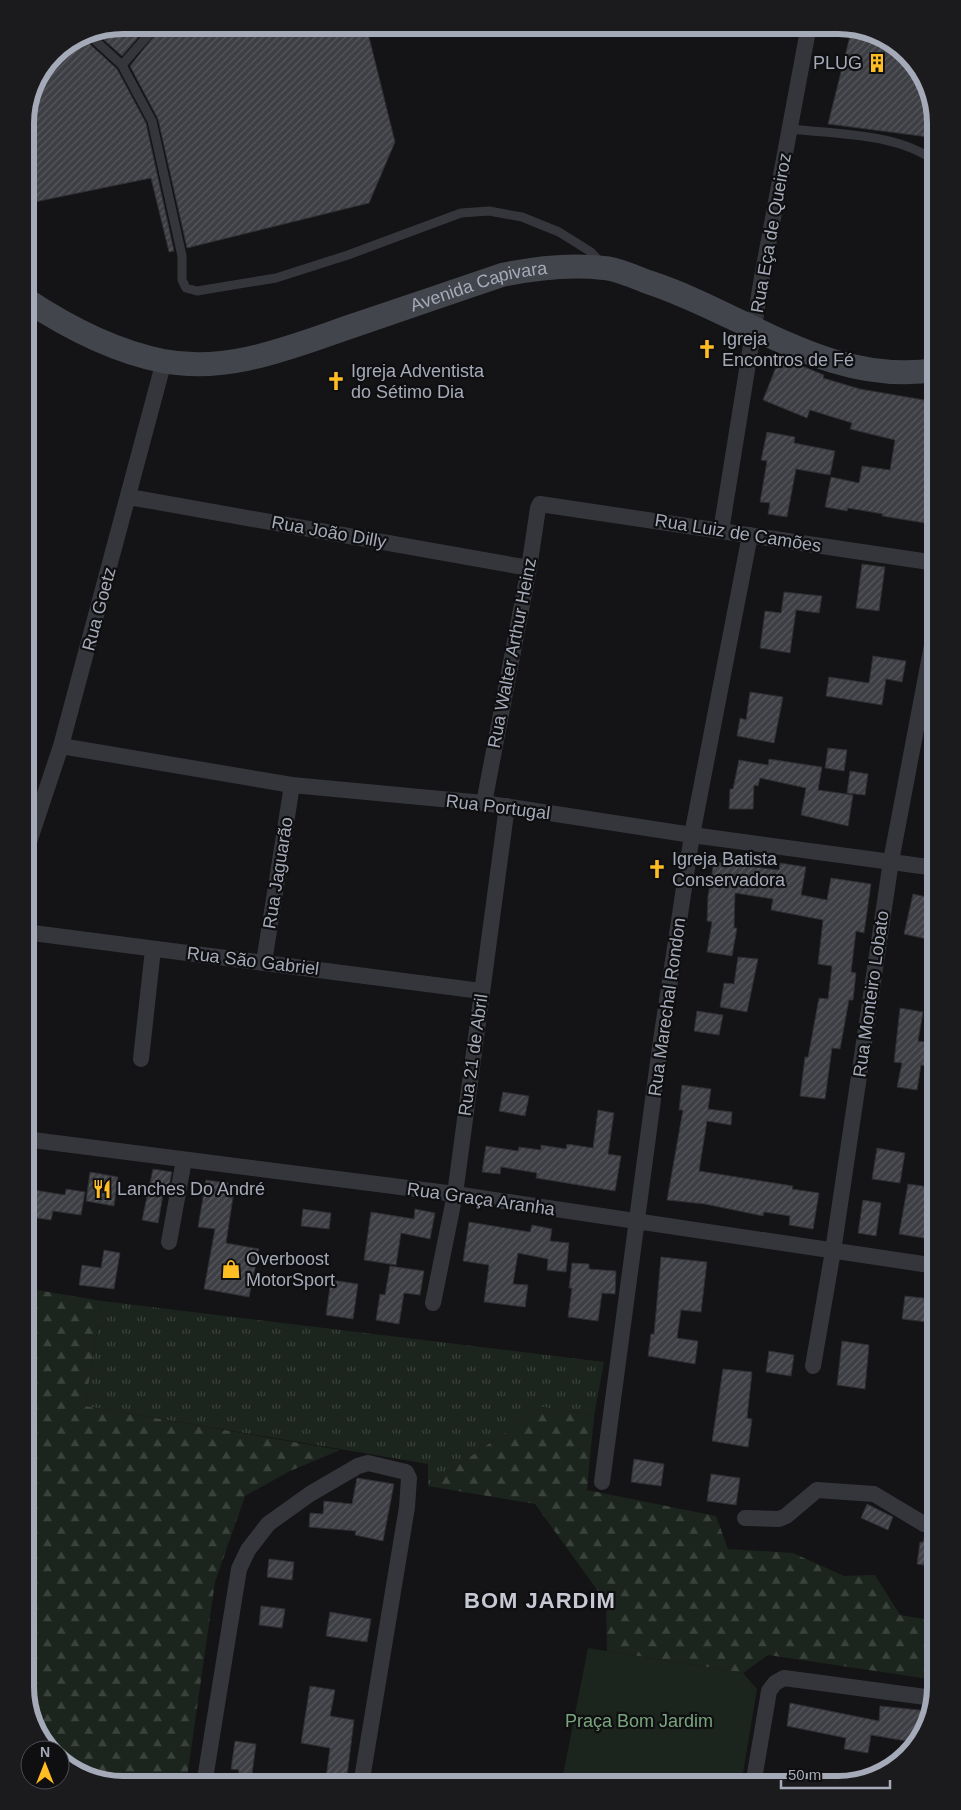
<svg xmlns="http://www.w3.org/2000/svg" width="961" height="1810" viewBox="0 0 961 1810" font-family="Arial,sans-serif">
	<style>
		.grass { fill: url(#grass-tufts) }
		.forest { fill: url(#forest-firs) }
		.green { fill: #1c251d }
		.building { fill: url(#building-hatch); stroke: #2e2e33 }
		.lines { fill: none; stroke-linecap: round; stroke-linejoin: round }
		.service { stroke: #35363c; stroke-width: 9 }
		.minor { stroke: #35363c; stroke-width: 16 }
		.secondary { stroke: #43454c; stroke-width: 24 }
		.labels { text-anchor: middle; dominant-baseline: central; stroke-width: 4.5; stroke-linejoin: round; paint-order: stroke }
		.poi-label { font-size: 18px; fill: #a5aab8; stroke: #0f0f11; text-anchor: start }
		.street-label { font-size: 18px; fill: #a5aab8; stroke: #0f0f11 }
		.park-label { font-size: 18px; fill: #79a57e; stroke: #0f0f11 }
		.district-label { font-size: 22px; font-weight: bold; letter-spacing: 1px; fill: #c6c9d4; stroke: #0f0f11 }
		.rim { fill: none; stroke: #a5aab8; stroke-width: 6 }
	</style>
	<defs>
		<pattern id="grass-tufts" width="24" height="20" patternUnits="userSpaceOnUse" patternTransform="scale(1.25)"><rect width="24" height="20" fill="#1c251d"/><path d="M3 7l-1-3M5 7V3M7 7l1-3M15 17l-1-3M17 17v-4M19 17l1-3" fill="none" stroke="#3a423c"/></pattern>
		<pattern id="forest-firs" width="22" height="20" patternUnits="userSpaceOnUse" patternTransform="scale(1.25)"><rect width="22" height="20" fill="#1c251d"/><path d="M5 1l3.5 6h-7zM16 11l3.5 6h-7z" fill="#3a423c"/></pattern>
		<pattern id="building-hatch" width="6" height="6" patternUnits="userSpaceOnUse" patternTransform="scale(1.25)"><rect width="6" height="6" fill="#3e3f44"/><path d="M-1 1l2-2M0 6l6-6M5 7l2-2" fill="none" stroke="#57585d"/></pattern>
	</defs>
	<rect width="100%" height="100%" fill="#141416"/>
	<path class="grass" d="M102,1301L604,1362L594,1416L542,1407L428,1486V1464L85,1406Z"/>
	<path class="forest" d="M25,1288L102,1301L85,1406L340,1450L290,1471L245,1496L215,1582L186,1785H117L68,1768L60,1758V1750H53L33,1725L25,1687Z
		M542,1407L594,1416L587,1490L716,1516L728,1549L793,1553L844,1576L875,1575L900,1615L936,1621V1680L768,1655L743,1673L607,1651L606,1602L535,1504L428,1486Z"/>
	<path class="green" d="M588,1648L743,1673L757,1689L741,1785H561Z"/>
	<path class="building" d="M123,25H149L122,56L94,31Z
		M163,25H186L185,35L234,34L236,25H366L395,142L369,203L187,248L158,119L130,66Z
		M852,28L893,42L928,85L936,123V138L828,124Z
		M81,36L117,69L146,123L174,251L169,252L151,178L25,204V117L33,85L54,54Z
		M780,357L824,375L823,378L860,389L936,402V431L932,459H935L929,492L936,493L931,524L882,516L883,514L848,508L847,511L825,507L831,477L859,483L862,466L890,470L895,440L850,429L852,423L810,410L807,418L763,400Z
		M767,432L795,437L794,443L835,451L830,475L796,469L787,517L768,514L770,503L760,502L767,461L761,460Z
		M862,564L885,567L879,611L856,608Z
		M784,592L822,596L819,613L796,610L790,653L760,648L765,611L781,613Z
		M873,656L906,661L902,682L886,679L882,705L826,696L829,677L869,683Z
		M750,692L783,697L774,743L737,736L740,718L746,720Z
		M828,748L847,750L844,771L825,768Z
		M769,759L822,767L818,790L853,795L848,826L801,815L806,788L760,778L758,786L754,785L753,809H729L730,789H733L739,760L768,765Z
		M850,771L868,774L865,795L847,793Z
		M714,862L779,870L780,863L806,867L801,895L827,900L831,878L871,884L864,933L856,931L851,972L856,973L853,1000H849L840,1049L832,1048L825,1099L800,1096L805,1057H808L819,998L828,999L832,966L818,964L823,920L771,910L773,899L735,893L734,928H737L732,956L707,952L712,922L707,921L708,896Z
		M913,894L936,899V941L904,934Z
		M738,957L758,959L747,1012L720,1007L724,983L734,984Z
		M900,1008L923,1012L918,1041L932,1043L930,1066L921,1065L917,1090L897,1087L902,1063L894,1062Z
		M697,1011L723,1015L719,1035L694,1031Z
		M682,1085L711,1089L708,1109L732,1112L731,1125L707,1121L699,1171L793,1186L792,1189L819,1193L813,1229L789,1225L790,1216L764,1212L763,1216L705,1204L667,1200L683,1110H679Z
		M503,1092L529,1096L525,1116L499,1111Z
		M598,1110L614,1113L608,1154L621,1156L615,1191L536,1178L537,1173L501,1167L500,1174L482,1172L486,1146L518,1151L519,1147L541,1150V1145L566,1149L567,1144L593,1148Z
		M877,1148L905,1153L900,1183L872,1179Z
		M153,1169L172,1172L168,1190L164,1189L158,1223L142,1220Z
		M90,1172L118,1177L114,1206L86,1201Z
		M206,1180L235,1184L226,1243L259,1249L249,1297L204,1289L215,1229L198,1227Z
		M908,1184L929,1187L928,1190L936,1191V1240L899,1234Z
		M66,1189L85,1192L81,1215L53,1211L51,1220L29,1217L34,1190L65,1195Z
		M863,1200L881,1203L876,1236L858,1233Z
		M303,1209L331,1213L329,1229L301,1226Z
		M415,1209L435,1213L430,1239L401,1233L396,1265L364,1260L371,1212L414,1219Z
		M469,1222L530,1232L532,1225L552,1229L550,1241L569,1243L566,1272L547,1270L548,1259L518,1253L513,1284L528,1285L525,1307L484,1302L489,1265L463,1261Z
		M104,1250L120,1253L114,1289L79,1285L82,1265L101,1268Z
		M661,1257L707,1262L701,1312L681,1310L677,1338L698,1341L695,1364L648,1356L651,1334H654Z
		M572,1263L589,1264V1269L616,1271L615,1294L602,1293L598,1321L568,1317L572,1288H569Z
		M390,1266L424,1271L420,1295L404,1293L399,1324L376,1320L380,1294L385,1295Z
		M331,1280L358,1284L353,1319L326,1315Z
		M905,1296L931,1299L927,1322L902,1319Z
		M842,1341L869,1345L865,1389L837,1385Z
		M769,1351L794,1355L791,1376L766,1372Z
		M723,1369L752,1372L747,1418L752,1419L748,1447L712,1441Z
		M634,1459L664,1464L661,1486L631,1482Z
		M711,1474L740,1478L736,1505L707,1501Z
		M357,1478L394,1484L383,1541L355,1535L356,1531L309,1527L310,1513L323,1514L324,1501L352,1504Z
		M867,1504L893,1517L888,1530L861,1518Z
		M925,1535L936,1537V1567L917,1564L920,1542H923Z
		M269,1559L294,1562L292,1580L267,1577Z
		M261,1606L285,1609L282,1628L259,1625Z
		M330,1612L371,1619L367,1642L326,1636Z
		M310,1686L335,1690L330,1716L354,1720L346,1785H325L330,1748L301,1743Z
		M790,1703L879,1721L880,1706L929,1711L918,1743L871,1735L868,1753L844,1749L846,1738L787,1726Z
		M235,1741L256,1744L252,1774L277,1778L276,1785H237L239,1770L231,1769Z"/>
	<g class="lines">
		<path class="service" d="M86,32L122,65L152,121L182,256V280L186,288L197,291L276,278L348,255L461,213L489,211L522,217L559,232L591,252L602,264
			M122,65L157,25
			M790,129C836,134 899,133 936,162"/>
		<path class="minor" d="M129,497L529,568
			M721,531L762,277L809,25
			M61,746L292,785L484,803L692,835L936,868
			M484,803L529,568L538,508L540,504L936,563
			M25,854L61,746L164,361
			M25,932L481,991
			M264,962L292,785
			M141,1059L153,949
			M25,1139L455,1194L936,1266
			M169,1242L184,1160
			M433,1303L455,1194L507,806
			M813,1366L833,1251L891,861L936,624
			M602,1482L660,1047L692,835L750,535
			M745,1518L779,1519L786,1516L817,1490L874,1494L924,1524L936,1527
			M204,1785L239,1569L248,1550L268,1524L310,1494L358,1466L368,1463L406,1472L409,1478L407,1507L361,1785
			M753,1785L769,1691L775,1683L784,1678L933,1698"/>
		<path class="secondary" id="s1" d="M25,299C67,327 113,351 163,361C231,374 295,345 358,324C406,308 454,291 502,275C535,268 570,264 604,268C619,269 636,278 651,283C747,315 828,386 936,370"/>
	</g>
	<defs>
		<g id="building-bare" transform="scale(1.5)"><path d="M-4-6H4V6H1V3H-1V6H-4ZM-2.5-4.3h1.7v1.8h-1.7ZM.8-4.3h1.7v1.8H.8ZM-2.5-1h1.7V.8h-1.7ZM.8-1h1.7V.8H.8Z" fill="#ffbd24" stroke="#0f0f11" stroke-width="2.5" paint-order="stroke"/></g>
		<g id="church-bare" transform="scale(1.5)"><path d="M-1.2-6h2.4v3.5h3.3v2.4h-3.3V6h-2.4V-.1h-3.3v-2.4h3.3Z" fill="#ffbd24" stroke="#0f0f11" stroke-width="2.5" paint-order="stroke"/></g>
		<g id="restaurant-bare" transform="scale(1.5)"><path d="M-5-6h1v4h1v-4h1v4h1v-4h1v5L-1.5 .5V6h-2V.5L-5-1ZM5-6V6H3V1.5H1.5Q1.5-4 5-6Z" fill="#ffbd24" stroke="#0f0f11" stroke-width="2.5" paint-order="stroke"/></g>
		<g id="shop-bare" transform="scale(1.5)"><path d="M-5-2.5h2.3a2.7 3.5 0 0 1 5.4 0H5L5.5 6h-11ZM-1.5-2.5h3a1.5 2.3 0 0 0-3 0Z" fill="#ffbd24" stroke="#0f0f11" stroke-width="2.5" paint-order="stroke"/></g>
	</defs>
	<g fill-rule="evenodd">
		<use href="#building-bare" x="877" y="63"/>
		<use href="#church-bare" x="707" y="349"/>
		<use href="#church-bare" x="336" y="381"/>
		<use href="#church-bare" x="657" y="869"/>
		<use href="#restaurant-bare" x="102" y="1189"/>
		<use href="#shop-bare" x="231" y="1269"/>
	</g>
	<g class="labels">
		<g class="poi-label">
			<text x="862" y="63" text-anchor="end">PLUG</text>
			<text x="722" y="339">Igreja<tspan x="722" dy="21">Encontros de Fé</tspan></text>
			<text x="351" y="371">Igreja Adventista<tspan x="351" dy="21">do Sétimo Dia</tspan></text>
			<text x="672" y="859">Igreja Batista<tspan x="672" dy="21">Conservadora</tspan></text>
			<text x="117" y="1189">Lanches Do André</text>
			<text x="246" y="1259">Overboost<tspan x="246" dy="21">MotorSport</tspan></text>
		</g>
		<g class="street-label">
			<text transform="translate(771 233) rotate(-80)">Rua Eça de Queiroz</text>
			<text stroke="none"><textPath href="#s1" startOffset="480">Avenida Capivara</textPath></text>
			<text transform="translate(329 532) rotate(10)">Rua João Dilly</text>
			<text transform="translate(738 533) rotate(9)">Rua Luiz de Camões</text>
			<text transform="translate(99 609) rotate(-75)">Rua Goetz</text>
			<text transform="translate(512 653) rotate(-79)">Rua Walter Arthur Heinz</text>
			<text transform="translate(498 807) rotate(7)">Rua Portugal</text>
			<text transform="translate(278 873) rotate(-81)">Rua Jaguarão</text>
			<text transform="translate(253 961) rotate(7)">Rua São Gabriel</text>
			<text transform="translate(871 994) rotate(-82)">Rua Monteiro Lobato</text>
			<text transform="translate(667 1007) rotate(-82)">Rua Marechal Rondon</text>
			<text transform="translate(473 1055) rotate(-82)">Rua 21 de Abril</text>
			<text transform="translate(481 1199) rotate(8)">Rua Graça Aranha</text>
		</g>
		<g class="park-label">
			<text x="639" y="1721">Praça Bom Jardim</text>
		</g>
		<g class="district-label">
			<text x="540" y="1600">BOM JARDIM</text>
		</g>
	</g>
	<path d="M0 0H961V1810H0ZM123 34H838A89 89 0 0 1 927 123V1687A89 89 0 0 1 838 1776H123A89 89 0 0 1 34 1687V123A89 89 0 0 1 123 34Z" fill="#1b1b1e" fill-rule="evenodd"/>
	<path class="rim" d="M123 34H838A89 89 0 0 1 927 123V1687A89 89 0 0 1 838 1776H123A89 89 0 0 1 34 1687V123A89 89 0 0 1 123 34Z"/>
	<g transform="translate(45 1765)"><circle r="24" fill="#0f0f11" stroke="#4b4d54"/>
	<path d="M0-4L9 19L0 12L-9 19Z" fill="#ffbd24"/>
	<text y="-8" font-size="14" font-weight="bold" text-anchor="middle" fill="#a5aab8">N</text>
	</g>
	<path d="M781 1780v8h109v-8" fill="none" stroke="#a5aab8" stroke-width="2.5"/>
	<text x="788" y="1780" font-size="15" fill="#a5aab8" stroke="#0f0f11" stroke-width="4" paint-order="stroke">50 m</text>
</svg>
